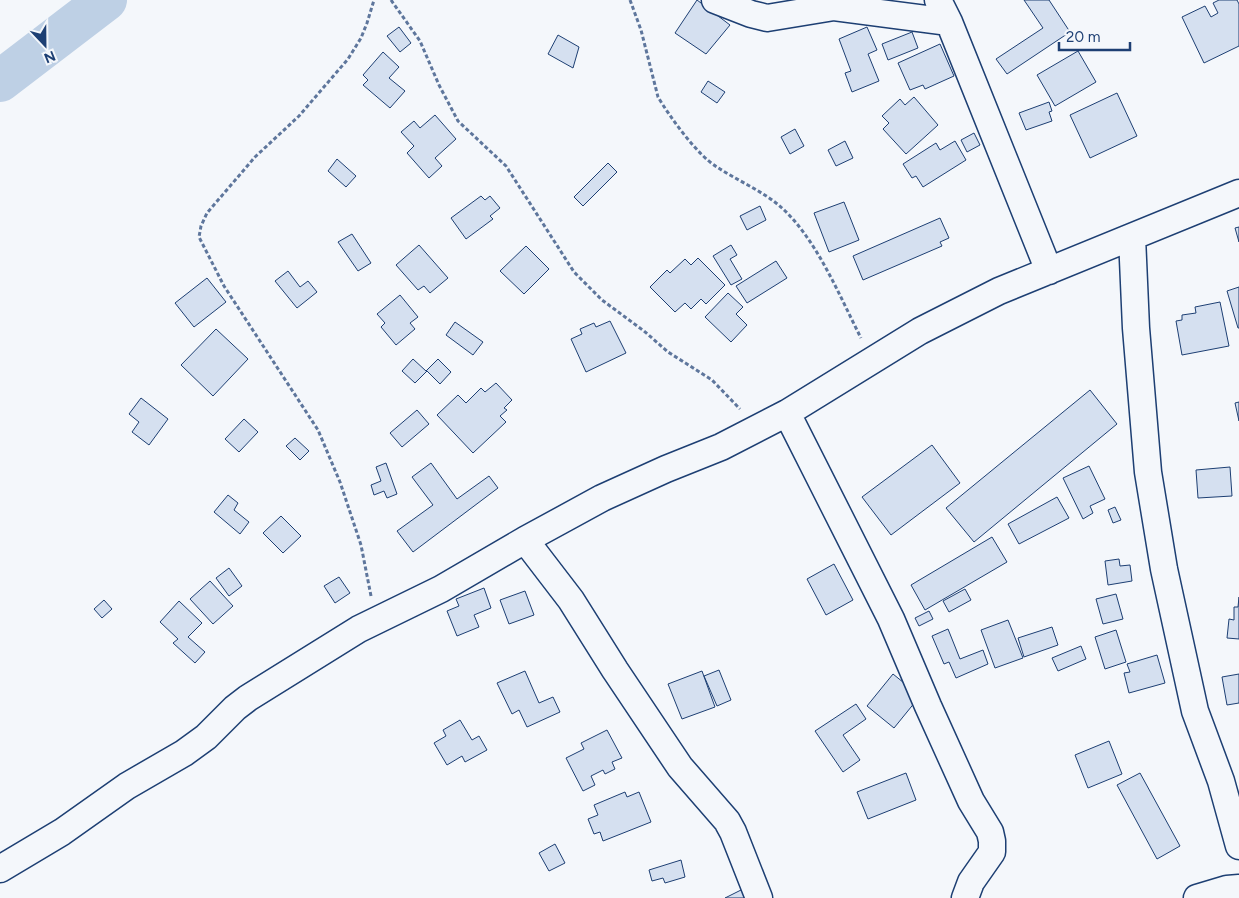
<svg xmlns="http://www.w3.org/2000/svg" width="1239" height="898" viewBox="0 0 1239 898" font-family="Figtree,sans-serif">
	<style>
		.lines { fill: none; stroke-linecap: round; stroke-linejoin: round }
		.river { stroke: #bed0e5; stroke-width: 42 }
		.building { fill: #d5e0f0; stroke: #1d3f73 }
		.minor-casing { stroke: #1d3f73; stroke-width: 29 }
		.path { stroke: #5e769c; stroke-width: 3; stroke-dasharray: 4 2.5; stroke-linecap: butt }
		.minor { stroke: #f4f7fb; stroke-width: 26 }
	</style>
	<rect width="100%" height="100%" fill="#f4f7fb"/>
	<g class="lines">
		<path class="river" d="M0,81L106,0"/>
	</g>
	<path class="building" d="M697,0L730,25L706,54L675,33Z
		M1024,0H1049L1070,32L1007,74L996,59L1043,28Z
		M1219,0H1237L1239,4V46L1204,63L1182,17L1205,6L1211,17L1218,13L1213,3Z
		M399,27L411,43L400,52L387,36Z
		M867,27L877,50L868,54L879,81L852,92L845,73L851,71L839,39Z
		M912,32L918,48L888,60L882,44Z
		M558,35L579,47L573,68L548,54Z
		M940,44L954,76L925,89L923,85L910,90L898,63Z
		M1078,51L1096,82L1055,106L1037,75Z
		M383,52L399,67L389,78L405,91L390,108L363,85L368,80L363,75Z
		M708,81L725,92L717,103L701,92Z
		M1117,93L1137,136L1090,158L1070,115Z
		M914,97L938,125L906,154L883,129L889,123L882,116L900,99L905,105Z
		M1049,102L1052,111L1049,112L1052,121L1026,130L1019,113Z
		M435,115L456,139L435,158L442,166L429,178L407,153L414,146L401,132L414,121L420,128Z
		M795,129L804,146L790,154L781,137Z
		M974,133L980,145L967,152L961,140Z
		M845,141L853,158L836,166L828,150Z
		M955,141L966,160L923,187L916,176L912,178L903,164L936,143L940,150Z
		M337,159L356,176L346,187L328,171Z
		M608,163L617,172L583,206L574,197Z
		M481,196L485,200L490,196L500,208L490,216L493,219L466,239L451,218Z
		M844,202L859,240L829,252L814,213Z
		M760,206L766,220L747,230L740,216Z
		M940,218L949,238L940,242L942,246L863,280L853,256Z
		M1239,227V242L1235,228Z
		M352,234L371,263L358,271L338,242Z
		M419,245L448,278L430,293L424,286L418,290L396,265Z
		M731,245L737,255L730,259L742,279L731,285L713,256Z
		M526,246L549,269L524,294L500,271Z
		M698,258L725,285L706,304L701,299L691,309L685,303L675,312L650,287L667,270L670,273L685,259L691,265Z
		M776,261L787,278L747,303L736,286Z
		M288,271L300,287L308,281L317,292L297,308L275,281Z
		M207,278L226,302L194,327L175,303Z
		M1239,287V328H1238L1227,291Z
		M728,293L743,307L736,314L747,325L731,342L705,317Z
		M400,295L418,317L410,323L415,329L396,345L381,327L385,323L377,314Z
		M1220,302L1229,346L1182,355L1176,321L1182,320V315L1196,313L1195,307Z
		M610,321L626,353L586,372L571,339L582,334L580,329L594,323L596,327Z
		M455,322L483,342L473,355L446,335Z
		M216,329L248,359L213,396L181,365Z
		M413,359L426,371L438,359L451,372L440,384L427,371L415,383L402,371Z
		M496,383L512,400L504,408L507,410L500,416L506,422L473,453L437,415L458,395L466,403L481,388L485,392Z
		M1090,390L1117,424L974,542L946,508Z
		M141,398L168,419L149,445L132,432L139,422L129,414Z
		M1239,402V421L1235,403Z
		M417,410L429,424L402,447L390,433Z
		M244,419L258,432L239,452L225,439Z
		M295,438L309,451L300,460L286,446Z
		M932,445L960,483L891,535L862,497Z
		M386,463L397,494L387,498L384,491L374,495L371,485L381,481L376,467Z
		M431,463L457,499L489,476L498,488L413,552L397,531L433,505L412,477Z
		M1089,466L1105,499L1090,506L1093,513L1083,519L1063,478Z
		M1230,467L1232,496L1198,498L1196,470Z
		M228,495L238,503L234,510L249,522L240,534L214,512Z
		M1057,497L1069,518L1019,544L1008,524Z
		M1115,507L1121,520L1113,523L1108,510Z
		M281,516L301,536L283,553L263,533Z
		M992,537L1007,562L925,610L911,585Z
		M1119,559L1120,566L1130,565L1132,581L1108,585L1105,561Z
		M834,564L853,600L826,615L807,579Z
		M229,568L242,586L229,596L216,578Z
		M339,577L350,593L335,603L324,586Z
		M210,581L233,606L213,624L190,599Z
		M484,588L491,608L474,615L479,627L457,636L447,611L459,606L456,599Z
		M965,589L971,600L949,612L943,601Z
		M525,591L534,615L509,624L500,600Z
		M1116,594L1123,619L1103,624L1096,599Z
		M1239,597V639L1227,638L1229,619L1234,620V607H1238Z
		M104,600L112,609L102,618L94,609Z
		M179,601L202,623L188,637L205,652L195,663L173,643L178,639L160,622Z
		M929,611L933,619L919,626L915,618Z
		M1008,620L1023,658L995,668L981,630Z
		M1052,627L1058,645L1024,657L1018,638Z
		M948,629L960,659L983,650L988,664L956,678L949,662L944,664L932,636Z
		M1116,630L1126,662L1105,669L1095,637Z
		M1081,646L1086,659L1058,671L1052,658Z
		M1157,655L1165,683L1129,693L1124,673L1130,672L1127,664Z
		M719,670L731,700L717,706L704,676Z
		M525,671L539,703L553,697L560,712L527,727L519,710L512,714L497,683Z
		M702,671L715,707L682,719L668,684Z
		M893,674L920,696L894,728L867,706Z
		M1239,674V703L1227,705L1222,677Z
		M856,704L866,719L843,735L860,760L843,772L815,731Z
		M460,720L472,740L479,736L487,750L465,762L462,756L447,765L434,743L446,736L443,730Z
		M607,730L622,758L612,762L615,769L605,774L603,770L591,776L595,785L583,791L566,758L584,749L581,743Z
		M1109,741L1122,774L1088,788L1075,755Z
		M906,773L916,800L868,819L857,792Z
		M1140,773L1180,846L1157,859L1117,785Z
		M625,792L627,797L639,792L651,822L603,841L600,832L594,834L588,819L598,815L594,805Z
		M555,844L565,863L549,871L539,853Z
		M681,860L685,877L665,883L663,878L652,881L649,870Z
		M747,887L752,898H725Z"/>
	<g class="lines">
		<g class="minor-casing">
			<path id="minor" d="M715,0L751,14L767,18L834,7L949,22
				M938,0L949,22L1049,271
				M1132,237L1136,328L1148,472L1164,569L1195,711L1221,781L1239,846
				M787,413L891,619L928,706L971,801L990,832L992,841V852L971,882L965,898
				M525,540L571,600L615,670L680,767L727,821L733,832L759,898
				M0,869L62,832L127,786L184,753L206,737L235,708L248,698L359,629L441,589L525,540L602,498L666,469L721,447L787,413L920,331L999,291L1239,193
				M1197,898L1227,889L1239,888"/>
		</g>
		<path class="path" d="M391,0L420,41L439,85L458,121L506,166L574,272L602,300L644,331L668,352L712,380L740,409
			M630,0L641,30L658,97C670,117 697,155 717,167C738,181 763,191 782,208C817,240 839,295 861,338
			M371,596L361,545L340,482L318,430L224,286L199,237L201,226L207,213L255,157L299,116L348,59L361,38L367,23L374,0"/>
		<use href="#minor" class="minor"/>
	</g>
	<g transform="translate(45 45) rotate(158)" stroke="#f4f7fb" stroke-width="4" paint-order="stroke">
	<path d="M0-4L9 19L0 12L-9 19Z" fill="#1d3f73"/>
	<text y="-8" font-size="14" font-weight="bold" text-anchor="middle" fill="#1d3f73">N</text>
	</g>
	<path d="M1059 42v8h71v-8" fill="none" stroke="#1d3f73" stroke-width="2.5"/>
	<text x="1066" y="42" font-size="15" fill="#1d3f73" stroke="#f4f7fb" stroke-width="4" paint-order="stroke">20 m</text>
</svg>
